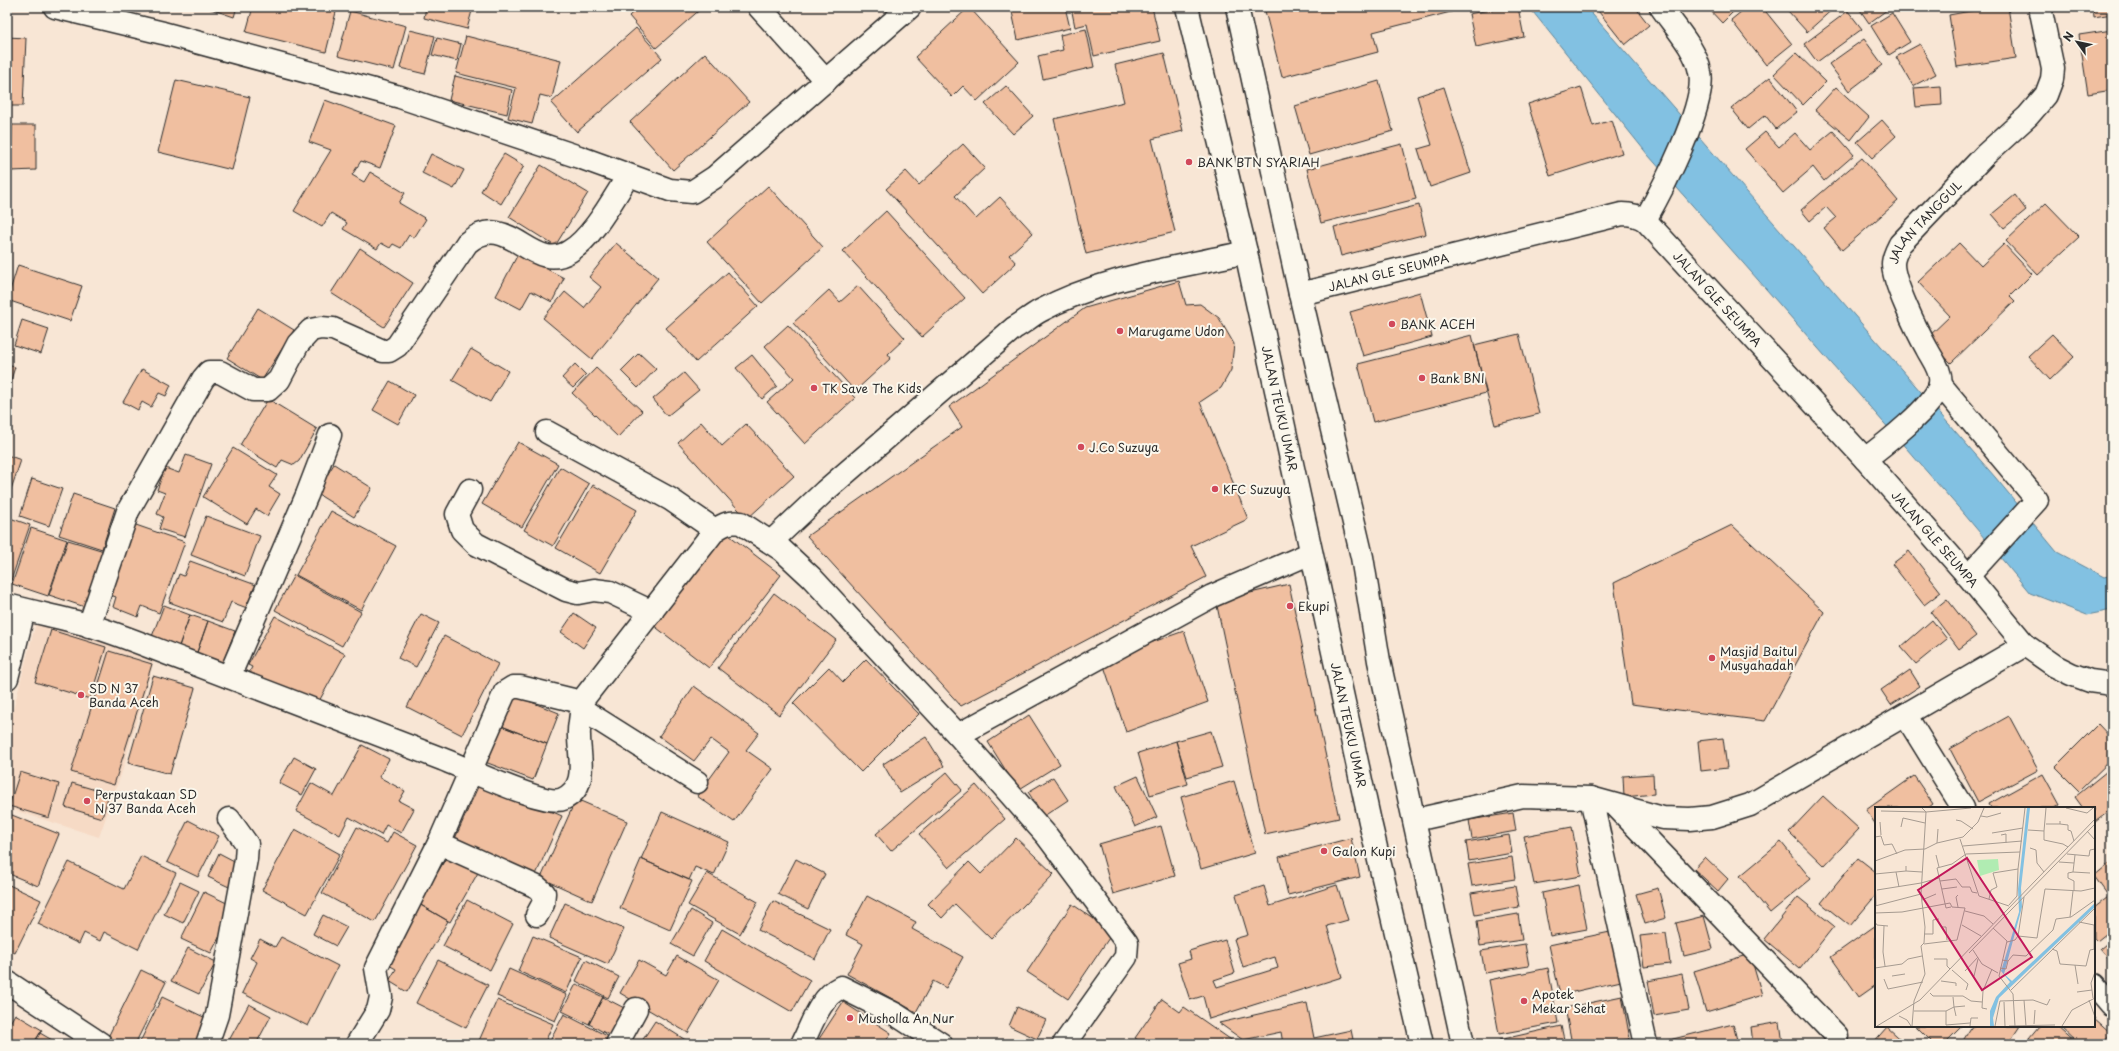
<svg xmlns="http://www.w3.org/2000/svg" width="2119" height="1051" viewBox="0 0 2119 1051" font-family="'Playpen Sans',sans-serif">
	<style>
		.built { fill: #f6dac5 }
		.water { fill: #82c1e2; stroke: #5f8599 }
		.building { fill: #f0bfa0; stroke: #2b2b2b }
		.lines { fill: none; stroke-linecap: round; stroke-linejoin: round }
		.minor-casing { stroke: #2b2b2b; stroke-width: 25 }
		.highway-casing { stroke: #2b2b2b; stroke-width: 25 }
		.minor { stroke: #fbf7ec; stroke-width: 22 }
		.highway { stroke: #fbf7ec; stroke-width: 22 }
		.poi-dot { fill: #d1495b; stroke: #fbf7ec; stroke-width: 1.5 }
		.labels { text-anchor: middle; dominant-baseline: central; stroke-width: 4; stroke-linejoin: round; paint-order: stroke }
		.poi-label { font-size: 12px; fill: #2b2b2b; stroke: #fbf7ec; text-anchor: start }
		.street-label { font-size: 12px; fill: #2b2b2b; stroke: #fbf7ec }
		.inset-road { fill: none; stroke: #a69b91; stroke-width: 1 }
		.view { fill: #c2185b; fill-opacity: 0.15; stroke: #c2185b; stroke-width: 2 }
		.inset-edge { fill: none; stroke: #2b2b2b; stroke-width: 2 }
	</style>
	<rect width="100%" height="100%" fill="#f8e6d5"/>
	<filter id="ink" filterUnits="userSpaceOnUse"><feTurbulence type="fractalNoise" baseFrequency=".025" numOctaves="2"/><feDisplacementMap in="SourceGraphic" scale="8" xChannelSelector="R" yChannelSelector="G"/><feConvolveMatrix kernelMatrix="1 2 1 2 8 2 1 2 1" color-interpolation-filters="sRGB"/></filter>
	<g filter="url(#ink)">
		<path class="built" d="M37,619L155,657L123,769L99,837L7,808V733Z"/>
		<path class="water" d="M1529,7H1586L1995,477L2057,552L2104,577L2112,575V610L2087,615L2030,593L1965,515L1648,155Z"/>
		<path class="building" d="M205,7H237L234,17Z
			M253,7L337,8L326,52L246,32Z
			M426,7H473L467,29L424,18Z
			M639,7H703L656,48L629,16Z
			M969,7L1019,62L977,101L963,86L952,97L915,57Z
			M1011,7H1065L1070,28L1018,40Z
			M1071,7H1152L1160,41L1094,56L1087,24L1075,27Z
			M1264,7H1470L1373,32L1378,52L1282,77Z
			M1503,7H1518L1524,37L1476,47L1469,14Z
			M1595,7H1635L1649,25L1625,45Z
			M1707,7H1738L1722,23Z
			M1747,7H1762L1792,44L1766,65L1731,20Z
			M1793,7H1835L1807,32L1788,11Z
			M1858,7H1891L1869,23Z
			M1926,7H1941L1927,11Z
			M1992,7H2008L2016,58L1957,67L1949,15Z
			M2093,7H2112V14L2094,17Z
			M350,11L406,26L394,70L338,56Z
			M1848,11L1862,29L1817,62L1804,44Z
			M1892,13L1910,42L1889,55L1871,26Z
			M636,28L662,58L577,132L551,103Z
			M1086,29L1094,67L1043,79L1038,56L1063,50L1060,35Z
			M410,30L435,36L425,74L400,68Z
			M2112,30V90L2088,94L2079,35Z
			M466,36L561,60L552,98L540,95L532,124L508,118L516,88L456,73Z
			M7,37L26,38L23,106H7Z
			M437,38L461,44L457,61L432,55Z
			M1864,39L1883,65L1849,91L1829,64Z
			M1920,44L1936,74L1913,86L1896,57Z
			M705,53L749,102L673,170L630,122Z
			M1164,53L1183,131L1152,139L1175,232L1086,254L1054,119L1124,102L1115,65Z
			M1796,53L1826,82L1803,105L1774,74Z
			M455,76L512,90L507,114L449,100Z
			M1770,77L1797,112L1776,129L1765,115L1748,129L1731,108Z
			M176,80L250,97L232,170L158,152Z
			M1379,81L1393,131L1309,155L1295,106Z
			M1006,86L1033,116L1013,134L985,104Z
			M1941,86L1942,105L1916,107L1914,88Z
			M1444,87L1471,173L1430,187L1418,149L1432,145L1417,96Z
			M1581,87L1593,126L1612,120L1622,153L1550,176L1528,104Z
			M1836,87L1869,117L1851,140L1815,110Z
			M325,100L396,126L380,168L361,161L352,175L364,182L370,172L405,193L399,203L426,219L414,238L409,235L401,248L393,244L390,248L381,243L377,249L343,229L347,223L331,213L322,227L294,211L331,150L309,142Z
			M1882,120L1896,136L1872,158L1857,142Z
			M12,125H36V170L11,171Z
			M1833,131L1854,155L1824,181L1813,167L1783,193L1745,149L1765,132L1779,147L1795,133L1810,150Z
			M963,144L985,168L955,196L976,219L1000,197L1033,233L1009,255L1016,263L982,294L886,189L906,171L919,185Z
			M1402,144L1416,199L1321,223L1307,169Z
			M431,154L464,170L454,189L422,173Z
			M504,154L524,166L501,204L481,191Z
			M1862,158L1898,201L1842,250L1824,228L1836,218L1826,207L1810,221L1801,210Z
			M541,165L588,193L555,246L509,217Z
			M768,186L823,247L762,303L707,242Z
			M2015,195L2026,210L2004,228L1992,214Z
			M2046,203L2079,237L2038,275L2006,241Z
			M1419,205L1426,234L1341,256L1334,227Z
			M886,211L965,298L922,337L843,251Z
			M616,243L658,278L592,359L543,318L565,292L584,308L601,287L589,277Z
			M1959,243L1981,266L2004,244L2032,274L2010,296L2015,301L1951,363L1927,338L1950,316L1918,282Z
			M360,248L413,283L384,327L331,293Z
			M518,254L564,278L552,302L531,291L521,309L496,296Z
			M18,265L82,286L70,321L7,300Z
			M728,272L758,306L696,362L666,328Z
			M1179,281L1186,305L1200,304L1219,318L1234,344L1231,370L1221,388L1200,402L1248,519L1191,546L1206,577L961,706L807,536L962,427L949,407L1085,308Z
			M858,286L905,338L888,354L891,358L855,391L793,323L829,290L840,302Z
			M1420,292L1432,337L1363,356L1350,312Z
			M258,308L294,330L262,380L227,358Z
			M22,320L49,329L41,354L14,345Z
			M788,325L855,398L805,444L767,402L794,378L765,346Z
			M1519,334L1539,414L1495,425L1474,345Z
			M2052,334L2074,357L2050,380L2028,356Z
			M1472,335L1486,393L1373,422L1358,364Z
			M471,349L508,371L490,402L452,380Z
			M639,353L656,369L638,388L621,371Z
			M752,355L777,386L762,399L736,368Z
			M575,364L586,375L573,388L562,378Z
			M7,365L15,367L9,386L7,385Z
			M596,368L642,411L618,437L572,393Z
			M142,369L171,385L166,396L159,393L151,407L142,402L138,410L123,402Z
			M684,373L699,390L667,416L653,399Z
			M390,381L414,395L398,424L373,410Z
			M268,399L317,429L299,461L294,465L282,460L277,468L240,445Z
			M701,422L722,446L746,424L794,476L747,519L678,443Z
			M518,442L558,464L522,527L482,504Z
			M233,448L277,475L269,487L280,494L267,516L256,509L247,524L203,497Z
			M7,455L21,460L7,501Z
			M186,455L211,464L185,537L159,529L163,517L157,514L165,493L157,490L165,468L179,473Z
			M334,464L372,488L354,517L316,493Z
			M560,467L589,484L553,546L524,530Z
			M32,479L62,489L49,526L20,516Z
			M593,485L637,510L600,573L556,548Z
			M73,494L115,508L102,549L59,535Z
			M331,511L396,546L361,610L296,575Z
			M206,516L260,536L245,576L191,555Z
			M7,517L30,525L9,586H7Z
			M133,524L185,542L159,613L142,606L138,617L113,607L116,597L108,594Z
			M1732,525L1824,612L1765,721L1631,704L1614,583Z
			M31,528L67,540L48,596L12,584Z
			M725,532L781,575L709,668L653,625Z
			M68,540L104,551L85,607L49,595Z
			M1909,551L1941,592L1924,605L1892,564Z
			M190,561L256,585L247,608L231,602L223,622L169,602L179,574L184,576Z
			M294,575L361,612L342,646L275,610Z
			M1289,584L1339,818L1265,834L1216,601Z
			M774,593L836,640L779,715L718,668Z
			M1947,599L1976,636L1959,649L1931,612Z
			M164,605L190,615L178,649L151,639Z
			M574,613L596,628L583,648L561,632Z
			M421,614L439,623L416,667L398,658Z
			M190,615L208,621L196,655L178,649Z
			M275,616L345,654L318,703L248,675L252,667L248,665Z
			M1932,620L1947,639L1916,664L1901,647Z
			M208,621L235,631L222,665L196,655Z
			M51,630L106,647L90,699L35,682Z
			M1184,631L1208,702L1126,732L1102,660Z
			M444,636L498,664L462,735L407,707Z
			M109,651L152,664L114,785L71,772Z
			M866,659L919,714L861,772L793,703L829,667L843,682Z
			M1910,670L1920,686L1891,705L1881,690Z
			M153,676L195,688L170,774L128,763Z
			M694,686L759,733L746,750L773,769L734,822L697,796L729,752L711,739L694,761L659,736Z
			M511,694L559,713L547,744L499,725Z
			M1029,715L1060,764L1018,790L988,742Z
			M2009,716L2038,770L1978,802L1950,749Z
			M2098,724L2112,739V759L2079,791L2055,767Z
			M499,725L547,744L533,780L485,762Z
			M1211,731L1222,767L1187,777L1176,741Z
			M926,737L944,766L900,793L883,764Z
			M1723,738L1727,768L1701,771L1698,741Z
			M1176,741L1188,784L1150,795L1138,753Z
			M362,745L389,759L379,777L405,791L399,801L414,809L401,833L386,825L381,835L349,817L340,835L296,811L311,783L334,796Z
			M294,757L316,769L302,795L279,783Z
			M2112,767V809L2095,822L2094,808H2083L2075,797Z
			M20,772L59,784L49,818L9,806Z
			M947,772L962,790L891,851L876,834Z
			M1653,774L1654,794L1624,797L1623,776Z
			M2043,774L2060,805L2055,808H1991L1989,804Z
			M1138,776L1157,817L1135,827L1116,786Z
			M1914,776L1933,804L1928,808H1876V825L1866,810Z
			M1053,777L1068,800L1044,816L1028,792Z
			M481,780L562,816L534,879L453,843Z
			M1234,781L1255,853L1201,869L1181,797Z
			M72,783L109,794L102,818L65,807Z
			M976,785L1005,819L949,868L919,834Z
			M1823,796L1859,829L1824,866L1789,832Z
			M576,799L627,821L592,901L541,878Z
			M662,812L729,842L714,875L695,867L689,880L641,859Z
			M7,813L59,834L38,886L7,873Z
			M1513,813L1516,831L1472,839L1469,820Z
			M188,820L219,836L198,877L167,862Z
			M1161,826L1175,876L1113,894L1099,844Z
			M357,827L387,843L393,832L417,845L375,922L322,893Z
			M1572,827L1581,876L1534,884L1524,836Z
			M295,829L340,854L307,914L262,890Z
			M1509,835L1512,853L1469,861L1466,842Z
			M1016,838L1054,874L991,939L955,904L942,918L928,904L969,862L981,874Z
			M1351,838L1360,877L1288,895L1279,857Z
			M1781,842L1811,879L1770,913L1740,876Z
			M219,853L240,864L229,887L208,877Z
			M449,853L479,871L450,922L419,904Z
			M141,856L176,873L138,949L104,932L100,941L84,933L79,944L38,924L69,862L124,889Z
			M1512,857L1515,879L1472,886L1468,864Z
			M1705,857L1728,879L1718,891L1694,869Z
			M1858,858L1876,872V895L1850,926L1821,903Z
			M641,859L692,881L670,930L620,908Z
			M796,859L825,874L808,909L778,894Z
			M2112,861V890L2107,894L2094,876Z
			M707,873L758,902L740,934L688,905Z
			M180,882L199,891L183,923L164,914Z
			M7,884L41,900L15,953L7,950Z
			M1337,885L1348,920L1327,926L1342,977L1209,1019L1203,996L1190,1000L1178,963L1191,959L1189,951L1225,940L1235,973L1214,980L1217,987L1278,968L1275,957L1243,967L1234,939L1248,935L1236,895L1264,886L1270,906Z
			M1579,885L1587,929L1550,936L1542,893Z
			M1515,886L1519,907L1475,915L1471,893Z
			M1658,888L1666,918L1645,924L1636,894Z
			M204,892L235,907L211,953L181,939Z
			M2112,894V929L2097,941L2094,938V908Z
			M867,896L916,922L912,929L963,957L946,988L933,981L916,1012L847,974L863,944L846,935Z
			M1798,897L1834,926L1800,969L1764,939Z
			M467,900L513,924L490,970L443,946Z
			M773,901L830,929L815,959L758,930Z
			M565,903L624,929L608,964L549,938Z
			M419,904L448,921L407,992L389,981L396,969L385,963Z
			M1072,904L1113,932L1068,999L1027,972Z
			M691,910L712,923L693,956L671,944Z
			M1518,914L1522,940L1480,946L1477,921Z
			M323,915L347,927L336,946L313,934Z
			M1704,916L1713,949L1684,956L1676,923Z
			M1876,925V985L1859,997L1831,957Z
			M722,929L810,980L792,1012L704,961Z
			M1610,932L1621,981L1560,995L1549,945Z
			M1666,933L1670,964L1644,967L1640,936Z
			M533,936L582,957L566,993L518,971Z
			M281,937L338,966L308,1026L242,993L257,962L250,958L260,939L275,947Z
			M2112,939V963L2100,949Z
			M1525,944L1529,966L1485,973L1481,951Z
			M188,948L216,962L199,994L171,981Z
			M1750,954L1762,995L1706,1012L1694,971Z
			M677,956L719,980L688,1033L620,993L639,960L666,975Z
			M438,960L488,985L466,1028L416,1003Z
			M586,960L619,977L608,998L576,981Z
			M1548,968L1558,1023L1499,1034L1489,980Z
			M509,969L567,995L555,1021L497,996Z
			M141,970L166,982L135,1044H121L108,1037Z
			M1682,974L1689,1010L1654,1016L1648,981Z
			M576,984L603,997L589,1024L562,1011Z
			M1622,996L1630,1039L1604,1044H1572L1565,1008Z
			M162,997L210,1020L198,1044H139Z
			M603,997L630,1011L616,1039L589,1024Z
			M1162,999L1180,1012L1184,1007L1237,1044H1143L1135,1038Z
			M497,1000L553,1024L544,1044L478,1043Z
			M843,1002L891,1033L884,1044H820L817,1042Z
			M1307,1003L1314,1038L1351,1030L1354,1044H1283L1281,1032L1243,1040L1219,1023Z
			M249,1004L271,1016L256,1044H227Z
			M1017,1007L1046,1020L1037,1039L1009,1026Z
			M15,1014L42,1030L33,1044H7V1028Z
			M564,1014L613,1039L610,1044H561L551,1039Z
			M2094,1018L2111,1033L2101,1044H2079L2060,1026H2094Z
			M655,1021L692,1044H640Z
			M1780,1022L1783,1044H1753L1751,1027Z
			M1733,1024L1738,1044H1662L1661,1042Z
			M1561,1026L1565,1044H1500L1499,1040Z
			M1916,1026H1962L1944,1044H1934Z
			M1972,1026H2020L2008,1044H1961Z
			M2039,1026H2057L2077,1044H2036L2029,1038Z
			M1887,1027L1906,1044H1872Z
			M40,1033L59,1044H34Z"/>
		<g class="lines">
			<g class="minor-casing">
				<g id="minor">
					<path d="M55,7L163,33L400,97L579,157L670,190L692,192L715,177L910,7"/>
					<path d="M759,7L826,81"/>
					<path d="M1645,220C1662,190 1707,105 1700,72C1696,49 1674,26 1661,7"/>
					<path id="s1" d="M1300,294L1622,214C1631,214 1637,215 1645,220L1865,459L1968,576L2025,645L2055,666L2071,674L2090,681L2112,684"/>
					<path d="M1940,384L2037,500L1968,576"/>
					<path d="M547,432L670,499L715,530"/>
					<path id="s2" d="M1865,459C1884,445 1933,407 1940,385C1943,372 1932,359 1927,349C1917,331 1893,282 1893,264C1893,257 1897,250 1900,244L1985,155L2028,116L2046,95L2052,79L2053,69L2040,7"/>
					<path d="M470,490L457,514L462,530L476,544L566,590L578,593L594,590L610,592L652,612"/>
					<path d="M771,542L825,491L1014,328C1023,323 1031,316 1040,311C1102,277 1177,268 1246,252"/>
					<path d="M7,605C34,612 62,618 88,625C122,635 154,649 187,661C272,693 357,726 442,759C463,767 546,807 563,799C589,787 579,758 579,736C578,724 583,714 581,702"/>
					<path d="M89,626L128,511L203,379L209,372H220L253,390H268L279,380L298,344L311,330L321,328L333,329L383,351H389L397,346L467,243C508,207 532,276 570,251C593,237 613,199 628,176"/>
					<path d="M229,677L307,495L330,435"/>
					<path d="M7,678L24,610"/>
					<path d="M583,710L697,782"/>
					<path d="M1906,716L1963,808"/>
					<path d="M958,735L1212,596L1311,553"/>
					<path d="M1591,798L1646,1044"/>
					<path d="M1616,806L1837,1036"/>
					<path d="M1415,820L1523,796L1591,798L1663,818L1690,819L1712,817L1750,805L2025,645"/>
					<path d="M439,843L537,887L544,893L543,904L537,915"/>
					<path d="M7,982L101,1044"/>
					<path d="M2094,985L2112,1006"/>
					<path d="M207,1044L217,1015L246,859L247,844L229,819"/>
					<path d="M357,1044L378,1010L381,997L376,968L439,843L505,692L513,687H520L581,702L715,530C724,524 730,521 741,523L782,550L811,577L958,735L1047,836L1127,943L1126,957L1064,1044"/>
					<path d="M617,1044L636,1009"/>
					<path d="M802,1044C812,1024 820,997 841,987L895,1014L941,1044"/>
				</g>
			</g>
			<g class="highway-casing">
				<g id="highway">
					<path id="s3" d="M1187,7L1246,252L1370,822L1422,1044"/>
					<path d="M1237,7L1300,294L1362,557L1379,661L1463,1044"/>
				</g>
			</g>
			<use href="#minor" class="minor"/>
			<use href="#highway" class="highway"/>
		</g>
	</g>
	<g class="poi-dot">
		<circle cx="1189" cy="162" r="4"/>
		<circle cx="1392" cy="324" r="4"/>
		<circle cx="1120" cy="331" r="4"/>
		<circle cx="1422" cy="378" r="4"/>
		<circle cx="814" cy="388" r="4"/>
		<circle cx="1081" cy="447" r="4"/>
		<circle cx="1215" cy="489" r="4"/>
		<circle cx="1290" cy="606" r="4"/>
		<circle cx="1712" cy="658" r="4"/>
		<circle cx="81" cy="695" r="4"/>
		<circle cx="87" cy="801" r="4"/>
		<circle cx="1324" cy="851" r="4"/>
		<circle cx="1524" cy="1001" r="4"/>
		<circle cx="850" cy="1018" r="4"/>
	</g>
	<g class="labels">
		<g class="poi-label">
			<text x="1197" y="162">BANK BTN SYARIAH</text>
			<text x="1400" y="324">BANK ACEH</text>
			<text x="1128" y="331">Marugame Udon</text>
			<text x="1430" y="378">Bank BNI</text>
			<text x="822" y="388">TK Save The Kids</text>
			<text x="1089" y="447">J.Co Suzuya</text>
			<text x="1223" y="489">KFC Suzuya</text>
			<text x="1298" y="606">Ekupi</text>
			<text x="1720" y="651">Masjid Baitul<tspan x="1720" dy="14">Musyahadah</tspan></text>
			<text x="89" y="688">SD N 37<tspan x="89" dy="14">Banda Aceh</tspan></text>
			<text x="95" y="794">Perpustakaan SD<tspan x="95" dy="14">N 37 Banda Aceh</tspan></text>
			<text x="1332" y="851">Galon Kupi</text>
			<text x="1532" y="994">Apotek<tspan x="1532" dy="14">Mekar Sehat</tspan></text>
			<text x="858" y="1018">Musholla An Nur</text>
		</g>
		<g class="street-label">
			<text stroke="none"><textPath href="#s2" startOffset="291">JALAN TANGGUL</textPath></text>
			<text stroke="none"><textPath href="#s1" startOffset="91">JALAN GLE SEUMPA</textPath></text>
			<text stroke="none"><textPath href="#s1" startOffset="463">JALAN GLE SEUMPA</textPath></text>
			<text stroke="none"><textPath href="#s3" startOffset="412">JALAN TEUKU UMAR</textPath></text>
			<text stroke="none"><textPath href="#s1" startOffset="787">JALAN GLE SEUMPA</textPath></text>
			<text stroke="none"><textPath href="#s3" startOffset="736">JALAN TEUKU UMAR</textPath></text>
		</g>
	</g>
	<g transform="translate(1875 807)">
		<rect width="220" height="220" fill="#f8e6d5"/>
		<path d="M123,52L124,63L105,69L102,53Z" fill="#b0ecb2"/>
		<path d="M152,1H155L146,81L147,100L129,167L137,174L220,96V100L124,191L118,211L119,219H115V204L121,190L135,175L126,164L144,105L143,82Z" fill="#82c1e2"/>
		<path class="inset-road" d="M191,1L212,6L218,1M6,4L51,5L96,1M106,9L112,10L126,6M81,13L86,14L98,22M185,14V17L193,18V23L196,24L199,34M5,15L6,28M171,17H185M26,20L28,11L50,16M153,23L169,24V33L188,37L193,40M169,24L171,1M212,24L220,33M117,26L148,21M126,28L131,27V36M0,30L6,29L9,38L17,37L22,47M85,32L104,89L134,99M62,36L63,22M88,39L147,34M155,41L161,43L162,56L169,65M192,47L214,49L215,43L220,42M61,48L64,60M0,54L30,43L50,42L62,36L88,30L103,15L109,1M184,55L199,56M31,64L47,65M21,65L24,80M198,65L215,66M0,67L31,64V59M0,67L1,98M65,74L81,72L87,80H95L97,85L102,86M67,82L82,80M170,82L206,84L220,81M2,83L46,76L64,71M199,84V74L193,71V66L198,65L200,48M114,92L116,83L122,80L118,66L143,62M47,93L61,87M134,98L142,89L143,62L150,1M0,99L46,87M76,100L71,101L62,61L77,57L91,47L145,45M83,100L81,90L83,88M90,104L109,109L118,117M0,106L27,105L75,96L77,100L90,101L82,133L49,137M195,110L198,84M0,115L2,118L13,119M204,115L219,118M87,118L106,129M9,119L8,145L10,159M67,120H71L72,133M118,121L132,134L124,169L138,187L140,219M49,127H58V113L64,112M143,129L162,131L170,82M132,135L140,133L143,129L149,90M177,142L182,144L185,157L211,159L215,143L220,142M219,142V118M98,143L107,157L123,166M94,146L220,17M59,152H72V159L75,162M127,153L133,154L138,148L151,149L178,123L181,112L196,110L220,93M200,158L203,177M0,161L27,157L33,152L47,149M125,161L131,162L133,154M77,163L93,177L91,183M90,164L103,150M17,169L30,167M99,169L103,152M9,172L13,182L48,175M66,174L81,176V179M136,183L220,101M202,185L217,183M55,186L58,189H88L96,194L107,195M218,191L216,176L220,165M149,193L151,219M214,193L220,210M129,195L130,219M112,202L107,201L108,184L117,162M39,204H71V218L95,216M71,204L79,200L78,190M24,209L32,213L36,219M81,209L79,200L90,199M159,217L160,203M2,219L45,193L220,12M37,219L39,194L50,167L46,139L49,136L50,120L46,87L51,5L47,1M95,219L96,211H103M120,219L125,194L158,193L172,198L175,192M134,219L180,218M187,219L197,203L220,191"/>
		<path class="view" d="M92,51L157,150L107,183L43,83Z"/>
		<rect width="220" height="220" class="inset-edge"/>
	</g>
	<rect width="2119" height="1051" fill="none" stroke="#fbf7ec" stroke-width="24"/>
	<rect x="12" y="12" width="2095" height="1027" fill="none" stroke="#2b2b2b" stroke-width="1.5" filter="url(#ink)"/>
	<g transform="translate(2077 42) rotate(303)" stroke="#fbf7ec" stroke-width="3" paint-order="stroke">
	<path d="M0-3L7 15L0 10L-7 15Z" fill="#2b2b2b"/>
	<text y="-6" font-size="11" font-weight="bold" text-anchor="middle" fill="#2b2b2b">N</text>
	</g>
</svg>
